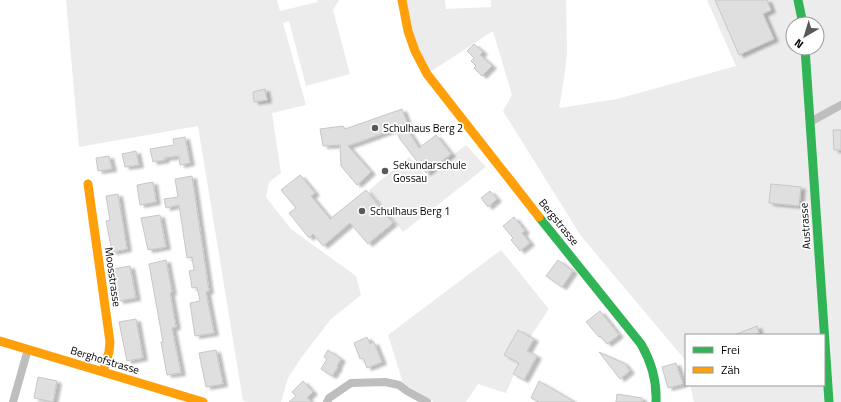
<svg xmlns="http://www.w3.org/2000/svg" width="841" height="402" viewBox="0 0 841 402" font-family="'Titillium Web',sans-serif">
<style>
.green{fill:#ececec;fill-rule:evenodd}
.building{fill:#dfdfdf;stroke:#c7c7c7;filter:url(#shadow)}
.lines{fill:none;stroke-linecap:round;stroke-linejoin:round}
.street{stroke:#bebebe;stroke-width:8}
.fast{stroke:#30b455;stroke-width:9}
.slow{stroke:#ff9f0a;stroke-width:9}
.poi-dot{fill:#595959;stroke:#fff;stroke-width:1.5}
.labels{text-anchor:middle;stroke-width:3.5;stroke-linejoin:round;paint-order:stroke}
.poi-label{font-size:11px;fill:#000;stroke:#fff;text-anchor:start}
.street-label{font-size:11px;fill:#000;stroke:#fff}
</style>
<defs>
<filter id="shadow"><feDropShadow dx="4.5" dy="2.5" stdDeviation="1" flood-color="#0004"/></filter>
</defs>
<rect width="100%" height="100%" fill="#fff"/>
<path class="green" d="M66,0H277L280,11L318,2L317,0H339L333,10L350,74L306,86L289,21L283,23L306,105L272,113L281,173L269,182L266,197L291,229L356,276L361,295L331,319L301,358L288,378L281,402H249L243,401L198,126L79,147Z
M402,0H445L446,9L491,7V0H566L567,51L565,72L559,108L617,99L736,66L707,0H841V402H694L690,385H824V335H686V361L581,236L503,111L512,95L493,31L427,74ZM793,24H817V48H793Z
M466,145L486,167L403,232L369,190L409,157L426,176Z
M501,250L549,309L530,337L506,393L478,384L466,402H434L403,383L388,335Z"/>
<path class="building" d="M715,0H767L771,10L763,14L774,39L739,55Z
M474,44L483,52L480,55L492,66L482,76L474,68L476,66L471,61L474,58L467,51Z
M265,89L267,100L254,102L253,92Z
M402,109L408,125L405,126L419,148L436,135L451,154L426,173L400,139L395,129L348,146L371,172L357,185L341,166L340,145L323,146L320,129L343,126L345,129Z
M833,130H841V150H834Z
M185,137L190,163L180,165L179,156L164,158L165,160L153,162L150,149L174,145L173,139Z
M136,151L139,165L125,167L122,154Z
M109,156L112,169L98,171L96,158Z
M300,175L315,193L311,196L330,219L366,190L393,223L368,244L350,223L323,246L313,234L309,238L289,213L296,208L281,190Z
M192,176L209,291L206,292L214,333L195,336L190,303L200,301L197,287L192,288L191,281L189,271L194,270L192,257L187,258L179,205L166,208L164,199L178,197L175,179Z
M153,182L156,202L140,205L137,185Z
M771,184L801,187L799,206L769,203Z
M490,191L497,199L488,207L481,198Z
M118,194L127,249L112,252L106,221L110,220L106,196Z
M160,215L166,247L148,250L141,218Z
M514,217L525,231L522,233L530,243L520,251L511,240L513,238L503,226Z
M166,260L172,292L170,293L176,327L172,328L181,373L167,375L161,342H163L149,264Z
M558,260L573,271L562,287L546,276Z
M130,266L136,298L119,301L113,269Z
M600,311L619,335L607,344L600,336L599,337L586,322Z
M136,319L143,358L127,361L119,322Z
M757,326L759,333L754,335H734Z
M518,330L534,339L527,351L537,356L524,380L513,374L519,363L504,355Z
M367,337L370,344L374,342L382,362L367,368L363,358L360,359L354,343Z
M216,350L223,384L206,387L199,353Z
M328,350L341,359L337,366L338,367L332,376L321,369L327,359L324,357Z
M599,352L624,363L630,371L620,379Z
M676,363L683,384L668,388L662,367Z
M38,377L57,381L53,402L34,398Z
M303,381L313,392L307,398L312,402H289L296,396L292,392Z
M539,381L575,402H539L531,398Z
M617,394L642,398V402H616Z"/>
<g class="lines">
<path class="street" d="M810,122L841,105
M13,402L28,349
M327,402L329,398L351,383L385,382L399,385L407,391L427,402"/>
<path class="fast" d="M798,0L803,24
M805,48L829,402
M539,217L641,344C652,363 657,381 656,402"/>
<path class="slow" d="M402,0L408,31L415,51L427,74L539,217
M88,184L110,342L109,352L103,372
M0,341L203,402"/>
</g>
<g class="poi-dot">
<circle cx="375" cy="128" r="4"/>
<circle cx="385" cy="171" r="4"/>
<circle cx="362" cy="211" r="4"/>
</g>
<g class="labels">
<g class="poi-label">
<text x="383" y="132">Schulhaus Berg 2</text>
<text x="393" y="169">Sekundarschule<tspan x="393" dy="13">Gossau</tspan></text>
<text x="370" y="215">Schulhaus Berg 1</text>
</g>
<g class="street-label">
<text transform="translate(559 222) rotate(51)" y="4">Bergstrasse</text>
<text transform="translate(805 226) rotate(-94)" y="4">Austrasse</text>
<text transform="translate(113 277) rotate(82)" y="4">Moosstrasse</text>
<text transform="translate(105 360) rotate(17)" y="4">Berghofstrasse</text>
</g>
</g>
<rect x="685" y="334" width="140" height="52" fill="#ffffff" stroke="#999999"/>
<rect x="693" y="347" width="20" height="6" fill="#30b455" stroke="#999999"/>
<text x="721" y="354" font-size="12" fill="#000000">Frei</text>
<rect x="693" y="367" width="20" height="6" fill="#ff9f0a" stroke="#999999"/>
<text x="721" y="374" font-size="12" fill="#000000">Zäh</text>
<g transform="translate(805 36) rotate(218)"><circle r="19" fill="#ffffff" stroke="#999999"/>
<path d="M0-3L7 15L0 10L-7 15Z" fill="#595959"/>
<text y="-6" font-size="11" font-weight="bold" text-anchor="middle" fill="#000000">N</text>
</g>
</svg>
